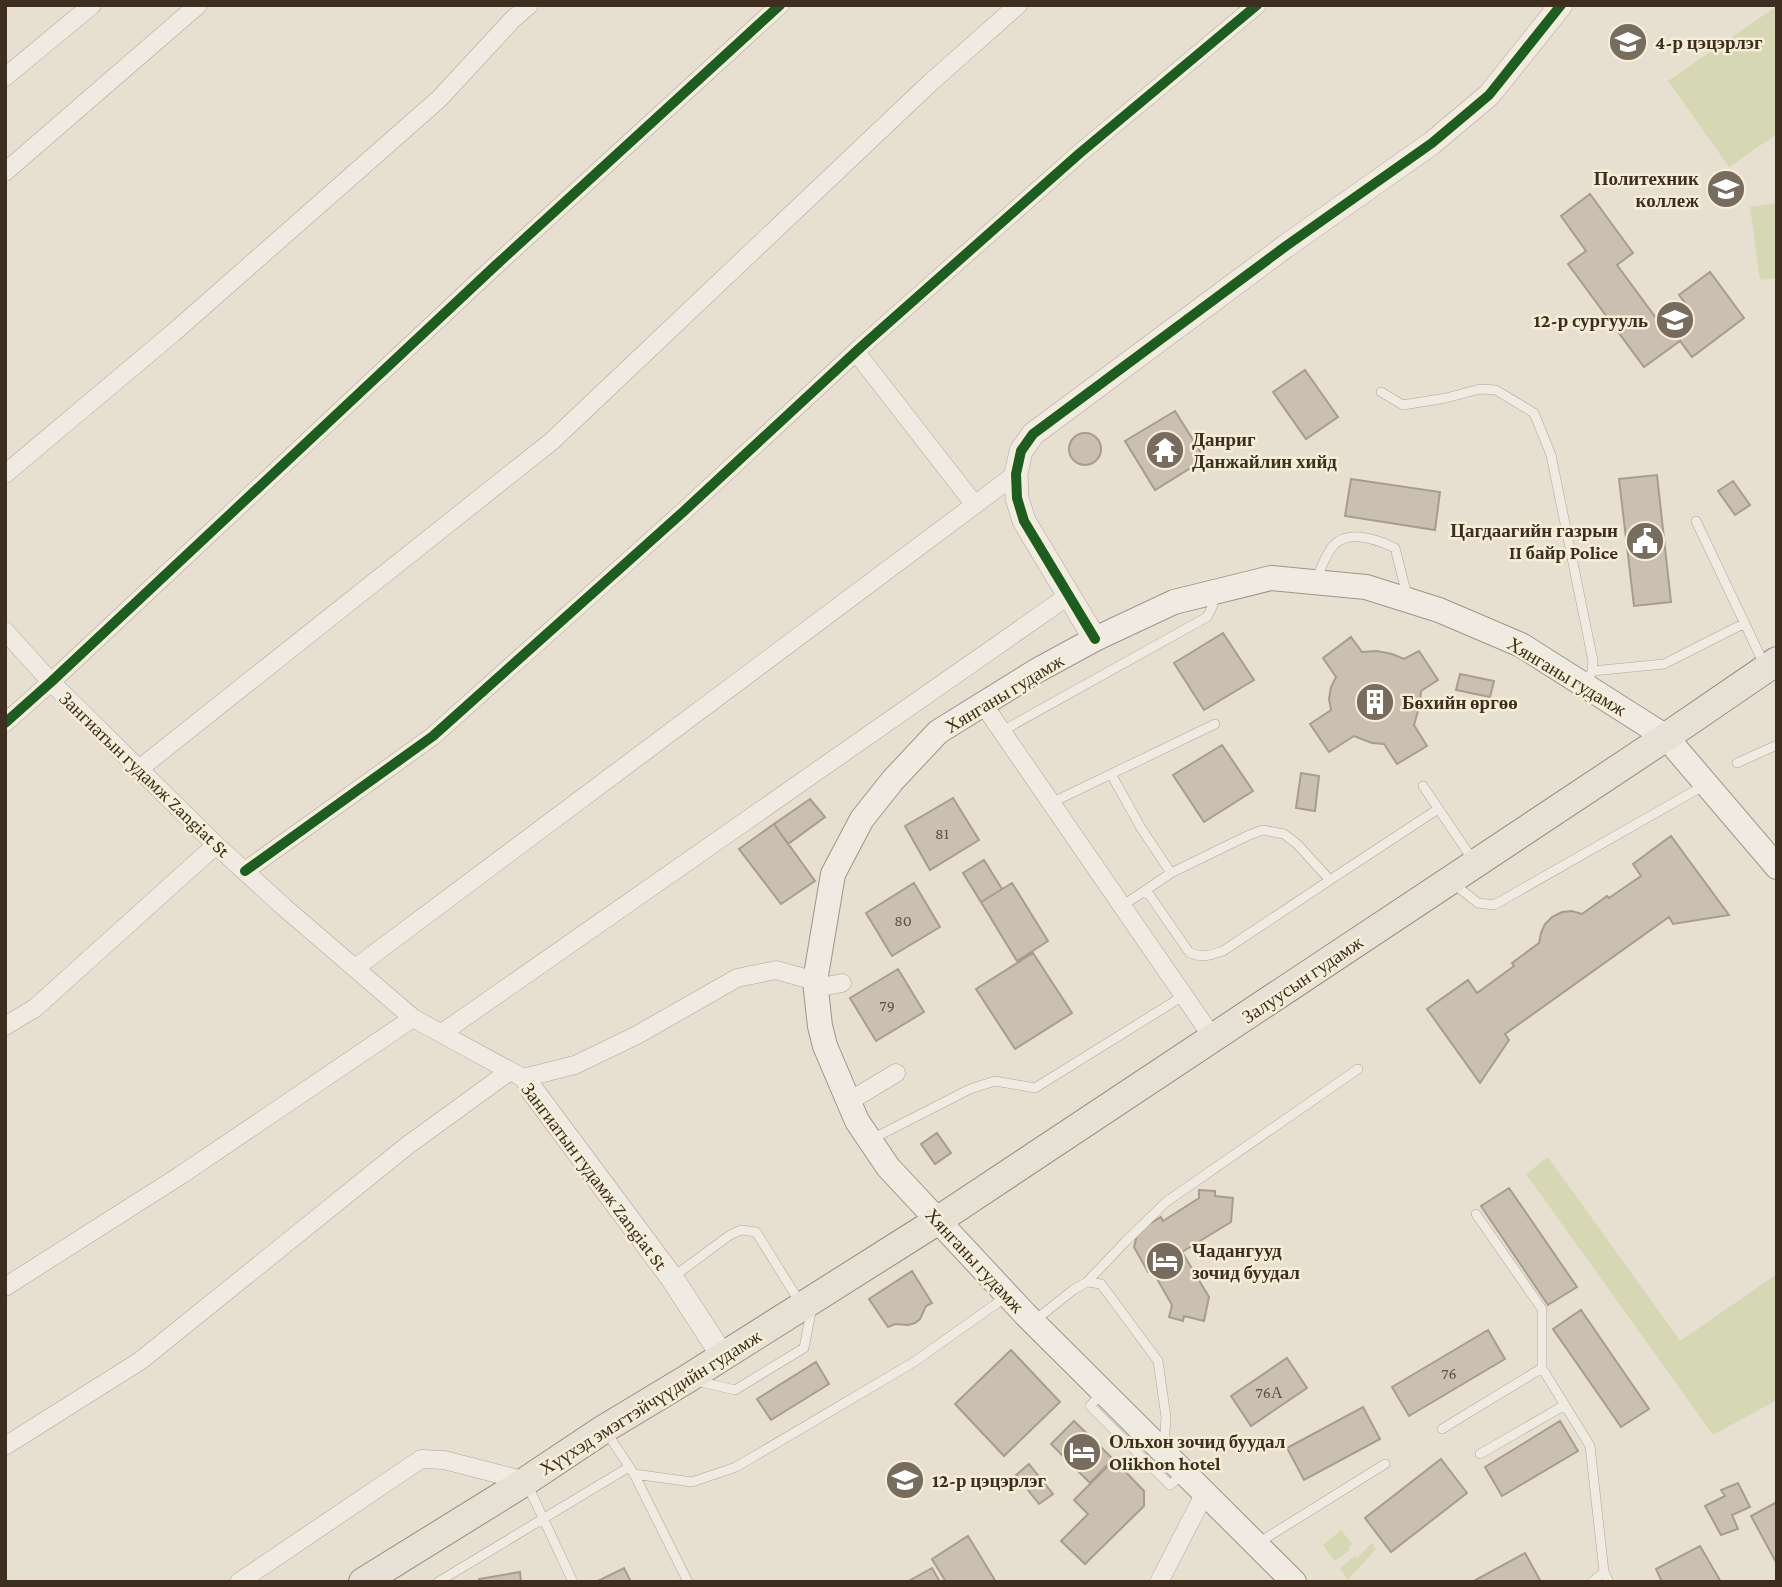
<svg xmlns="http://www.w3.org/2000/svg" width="1782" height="1587" viewBox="0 0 1782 1587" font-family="'Crimson Pro',serif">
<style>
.green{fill:#d6d7b3}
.building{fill:#cbbfb2;stroke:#a89c90;stroke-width:2}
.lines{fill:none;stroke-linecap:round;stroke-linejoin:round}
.service-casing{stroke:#ada599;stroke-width:10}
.minor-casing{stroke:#ada599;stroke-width:19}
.tertiary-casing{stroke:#ada599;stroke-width:24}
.secondary-casing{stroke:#9c958a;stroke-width:26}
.primary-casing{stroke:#928b80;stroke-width:30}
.service{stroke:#efebe3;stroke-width:9}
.minor{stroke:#efebe3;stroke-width:18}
.tertiary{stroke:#efebe3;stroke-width:23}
.secondary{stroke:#efebe3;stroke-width:24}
.primary{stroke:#e6e1d4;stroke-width:28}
.cycleway-casing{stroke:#f7eed8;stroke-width:15}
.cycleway{stroke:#1b5e20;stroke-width:10}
.labels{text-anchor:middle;stroke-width:5;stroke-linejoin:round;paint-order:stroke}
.number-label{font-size:16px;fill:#605244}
.poi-label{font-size:19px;font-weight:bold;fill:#3d2e20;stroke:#f7eed8;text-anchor:start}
.street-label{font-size:19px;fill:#3d2e20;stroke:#f7eed8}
</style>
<rect width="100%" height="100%" fill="#e7e0d1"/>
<path class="green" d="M1777,6V134L1729,167L1668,81Z
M1777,203V278L1760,280L1750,207Z
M1548,1157L1680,1341L1777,1274V1400L1713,1435L1526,1174Z
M1341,1530L1352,1544L1348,1547L1350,1550L1335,1561L1323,1545Z
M1372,1543L1376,1549L1348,1580L1340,1568L1355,1556L1357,1558Z"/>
<path class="building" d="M1590,194L1633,253L1617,265L1662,326L1688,307L1679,295L1710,272L1744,318L1692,357L1680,341L1644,367L1568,264L1586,251L1561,216Z
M1305,370L1338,417L1306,439L1273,392Z
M1175,411L1205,459L1155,490L1125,441Z
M1069 449a16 16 0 1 1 32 0a16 16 0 1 1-32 0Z
M1657,475L1671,602L1634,606L1619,479Z
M1351,479L1440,492L1435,530L1345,516Z
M1733,481L1750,505L1735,515L1718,491Z
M1223,633L1254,680L1204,710L1174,663Z
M1351,637L1362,652L1377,651L1392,654L1404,659L1419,651L1438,680L1421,691L1420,704L1414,725L1427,746L1397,764L1384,744L1372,743L1354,736L1329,752L1310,724L1331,710L1329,699L1331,687L1336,677L1323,658Z
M1460,674L1494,681L1490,697L1456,690Z
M1222,745L1253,791L1204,822L1173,775Z
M1301,773L1319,776L1315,811L1296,808Z
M953,798L979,840L930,870L905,826Z
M810,799L825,817L788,844L774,824Z
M774,824L815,881L781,904L739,849Z
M1671,836L1729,915L1673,924L1669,917L1505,1034L1509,1040L1480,1083L1427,1009L1468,980L1477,993L1514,966L1512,963L1539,943L1541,933L1545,924L1552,917L1562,912L1572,911L1582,914L1607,896L1609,898L1641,876L1633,864Z
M984,860L1002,889L981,902L963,873Z
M914,883L940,927L892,956L866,913Z
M1012,883L1048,941L1017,961L981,902Z
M1033,953L1072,1013L1015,1049L976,989Z
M898,969L924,1012L876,1041L850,998Z
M937,1133L951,1153L935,1164L921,1144Z
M1509,1188L1577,1287L1548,1305L1481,1206Z
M1199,1190L1215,1191V1196L1233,1198L1231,1222L1182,1252L1209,1297L1204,1321L1184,1316L1183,1321L1169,1317L1172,1305L1152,1270L1148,1272L1134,1247L1138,1231L1161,1217L1163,1221L1199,1198Z
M912,1271L932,1303L926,1306L920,1319L915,1323L908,1325L895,1324L888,1327L869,1299Z
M1581,1310L1649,1409L1621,1427L1553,1329Z
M1488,1330L1505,1359L1409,1416L1392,1387Z
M1011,1350L1060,1402L1004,1456L955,1404Z
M1287,1358L1307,1388L1251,1426L1231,1396Z
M816,1362L829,1384L771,1420L757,1399Z
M1363,1407L1380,1439L1304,1480L1287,1448Z
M1074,1421L1113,1459L1090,1483L1051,1444Z
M1560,1421L1578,1451L1502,1496L1485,1467Z
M1441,1459L1467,1493L1391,1552L1365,1518Z
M1114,1460L1144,1491V1506L1085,1564L1061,1541L1088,1514L1074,1500Z
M1029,1464L1053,1494L1039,1504L1016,1475Z
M1738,1483L1750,1507L1732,1515L1738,1529L1721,1535L1705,1506L1725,1496L1721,1490Z
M1777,1502V1564L1751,1516Z
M968,1536L996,1582H946L932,1559Z
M968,1536L996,1582H946L932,1559Z
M1700,1546L1721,1582H1662L1656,1569Z
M1525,1553L1541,1582H1472Z
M624,1568L631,1582H596Z
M932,1568L940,1582H907Z
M520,1572L521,1582H480L479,1579Z"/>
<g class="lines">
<g class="service-casing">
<path id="service" d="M1381,392L1403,405L1446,398L1480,389L1496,390L1534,413L1551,455L1593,661L1592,671L1586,685
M1696,521L1765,666
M1315,581C1321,570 1325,555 1333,546C1348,529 1378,540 1395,548L1407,595
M1592,671L1664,664L1745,623
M1002,731L1207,617L1213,605V596
M1737,763L1777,745
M1111,774L1141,828L1171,873L1122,906
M1423,786L1473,860
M1051,803L1215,724
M1171,873L1249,835L1263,830L1284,834L1297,844L1330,880L1438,809
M1454,884L1478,903L1494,905L1703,786
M1146,890L1189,952C1201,959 1210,955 1223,951L1330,880
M872,1139L970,1089L995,1081L1035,1088L1183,996
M1476,1214L1542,1309V1368L1590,1446L1604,1572L1609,1582
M673,1277L730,1235L741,1230L756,1232L801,1304
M1087,1282L1125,1242L1166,1202L1358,1069
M1034,1321L1073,1290L1087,1282L1101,1284L1158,1361L1166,1417L1164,1447
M697,1381L735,1390L804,1348L812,1307
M1102,1393L1090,1406L1170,1485L1183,1474
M1442,1429L1542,1368
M607,1433L634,1474L688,1582
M1480,1454L1565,1405
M634,1474L692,1482L736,1467L914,1362L1007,1296
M528,1486L573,1582
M1258,1543L1385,1464
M438,1582L629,1467
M1592,1582L1604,1572"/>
</g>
<g class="minor-casing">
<path id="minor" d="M5,77L92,5
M5,172L198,5
M856,352L975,505
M5,474L173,333L439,99L513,19L529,5
M5,631L51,682L216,845L285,908L413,1018L523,1078L532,1090
M983,704L1213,1038
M5,723L51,682L495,266L780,5
M139,769L552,441L930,83L1018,5
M245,871L433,736L683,512L861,347L1080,153L1257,5
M355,968L1016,474
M816,988L842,983
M5,1026L35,1008L216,845
M442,1033L1068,596
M523,1078L575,1065L637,1035L737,978L776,970L815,981
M848,1102L896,1073
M5,1287L181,1175L413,1018
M5,1446L140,1361L408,1145L510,1071
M239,1582L421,1459L444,1460L526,1481
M1159,1582L1205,1493"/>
</g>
<g class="tertiary-casing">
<path id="tertiary" d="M1095,639L1024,521L1017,498L1016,474L1021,451L1033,434L1286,246L1432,143L1489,95L1561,5
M532,1090L672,1278L722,1355"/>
</g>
<g class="secondary-casing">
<path id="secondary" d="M1294,1582L1025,1314L888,1167L857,1121L825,1046L820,1026L815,981L833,874L862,819L893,780L938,732L1038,670L1095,639L1174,602L1271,578L1366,587L1439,610L1521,645L1666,737L1777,867"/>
</g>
<g class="primary-casing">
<path id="primary" d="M363,1582L526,1481L604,1429L687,1379L937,1221L1666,737L1777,661"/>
</g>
<use href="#service" class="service"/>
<use href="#minor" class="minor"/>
<use href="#tertiary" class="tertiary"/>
<use href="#secondary" class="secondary"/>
<use href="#primary" class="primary"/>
<g class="cycleway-casing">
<path id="cycleway" d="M1095,639L1024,521L1017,498L1016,474L1021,451L1033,434L1286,246L1432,143L1489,95L1561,5
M5,723L51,682L495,266L780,5
M245,871L433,736L683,512L861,347L1080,153L1257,5"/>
</g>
<use href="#cycleway" class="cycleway"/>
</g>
<defs>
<g id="school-disc" transform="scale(2.0125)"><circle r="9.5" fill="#786c5e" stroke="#f7eed8"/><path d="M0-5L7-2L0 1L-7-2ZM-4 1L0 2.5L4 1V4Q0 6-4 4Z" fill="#fff"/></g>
<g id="university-disc" transform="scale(2.0125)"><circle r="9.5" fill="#786c5e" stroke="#f7eed8"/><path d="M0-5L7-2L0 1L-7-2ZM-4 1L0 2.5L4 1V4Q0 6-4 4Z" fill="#fff"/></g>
<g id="temple-disc" transform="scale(2.0125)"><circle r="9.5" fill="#786c5e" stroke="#f7eed8"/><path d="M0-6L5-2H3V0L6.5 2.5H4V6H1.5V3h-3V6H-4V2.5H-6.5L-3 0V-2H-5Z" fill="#fff"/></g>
<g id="civic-disc" transform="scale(2.0125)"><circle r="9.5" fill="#786c5e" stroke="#f7eed8"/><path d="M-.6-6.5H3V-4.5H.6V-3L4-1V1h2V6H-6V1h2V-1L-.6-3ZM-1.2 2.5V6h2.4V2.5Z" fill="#fff"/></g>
<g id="building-disc" transform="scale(2.0125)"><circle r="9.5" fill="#786c5e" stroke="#f7eed8"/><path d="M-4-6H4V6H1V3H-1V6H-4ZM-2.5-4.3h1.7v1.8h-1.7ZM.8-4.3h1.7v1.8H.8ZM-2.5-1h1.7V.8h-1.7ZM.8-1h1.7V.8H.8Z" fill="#fff"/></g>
<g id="hotel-disc" transform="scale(2.0125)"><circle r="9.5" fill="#786c5e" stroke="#f7eed8"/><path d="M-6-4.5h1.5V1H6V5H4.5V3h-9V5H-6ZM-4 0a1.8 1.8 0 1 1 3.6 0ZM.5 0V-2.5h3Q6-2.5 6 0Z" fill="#fff"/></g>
</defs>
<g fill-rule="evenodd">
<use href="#school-disc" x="1628" y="42"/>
<use href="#university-disc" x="1726" y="189"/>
<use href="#school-disc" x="1675" y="320"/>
<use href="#temple-disc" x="1165" y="450"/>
<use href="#civic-disc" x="1645" y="541"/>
<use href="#building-disc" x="1375" y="702"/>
<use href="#hotel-disc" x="1165" y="1261"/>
<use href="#hotel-disc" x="1082" y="1452"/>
<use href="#school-disc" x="905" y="1480"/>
</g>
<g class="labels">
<g class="number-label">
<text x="942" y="839">81</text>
<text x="903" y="926">80</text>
<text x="887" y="1011">79</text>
<text x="1449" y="1379">76</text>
<text x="1269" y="1398">76А</text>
</g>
<g class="poi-label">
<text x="1655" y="49">4-р цэцэрлэг</text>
<text x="1699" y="185" text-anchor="end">Политехник<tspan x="1699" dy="22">коллеж</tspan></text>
<text x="1648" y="327" text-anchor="end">12-р сургууль</text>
<text x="1192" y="446">Данриг<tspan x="1192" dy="22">Данжайлин хийд</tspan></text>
<text x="1618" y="537" text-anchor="end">Цагдаагийн газрын<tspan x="1618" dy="22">II байр Police</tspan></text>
<text x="1402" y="709">Бөхийн өргөө</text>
<text x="1192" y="1257">Чадангууд<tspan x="1192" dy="22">зочид буудал</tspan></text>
<text x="1109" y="1448">Ольхон зочид буудал<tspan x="1109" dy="22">Olikhon hotel</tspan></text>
<text x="932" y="1487">12-р цэцэрлэг</text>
</g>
<g class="street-label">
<text transform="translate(1567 676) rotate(31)" y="7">Хянганы гудамж</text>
<text transform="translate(1004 693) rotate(-31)" y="7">Хянганы гудамж</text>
<text transform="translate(145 774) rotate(44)" y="7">Зангиатын гудамж Zangiat St</text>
<text transform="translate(1302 979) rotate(-34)" y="7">Залуусын гудамж</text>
<text transform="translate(595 1176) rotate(53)" y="7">Зангиатын гудамж Zangiat St</text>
<text transform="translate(975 1260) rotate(47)" y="7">Хянганы гудамж</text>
<text transform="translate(650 1402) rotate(-32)" y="7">Хүүхэд эмэгтэйчүүдийн гудамж</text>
</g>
</g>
<rect width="1782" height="1587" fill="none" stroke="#3d2e20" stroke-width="14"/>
</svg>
